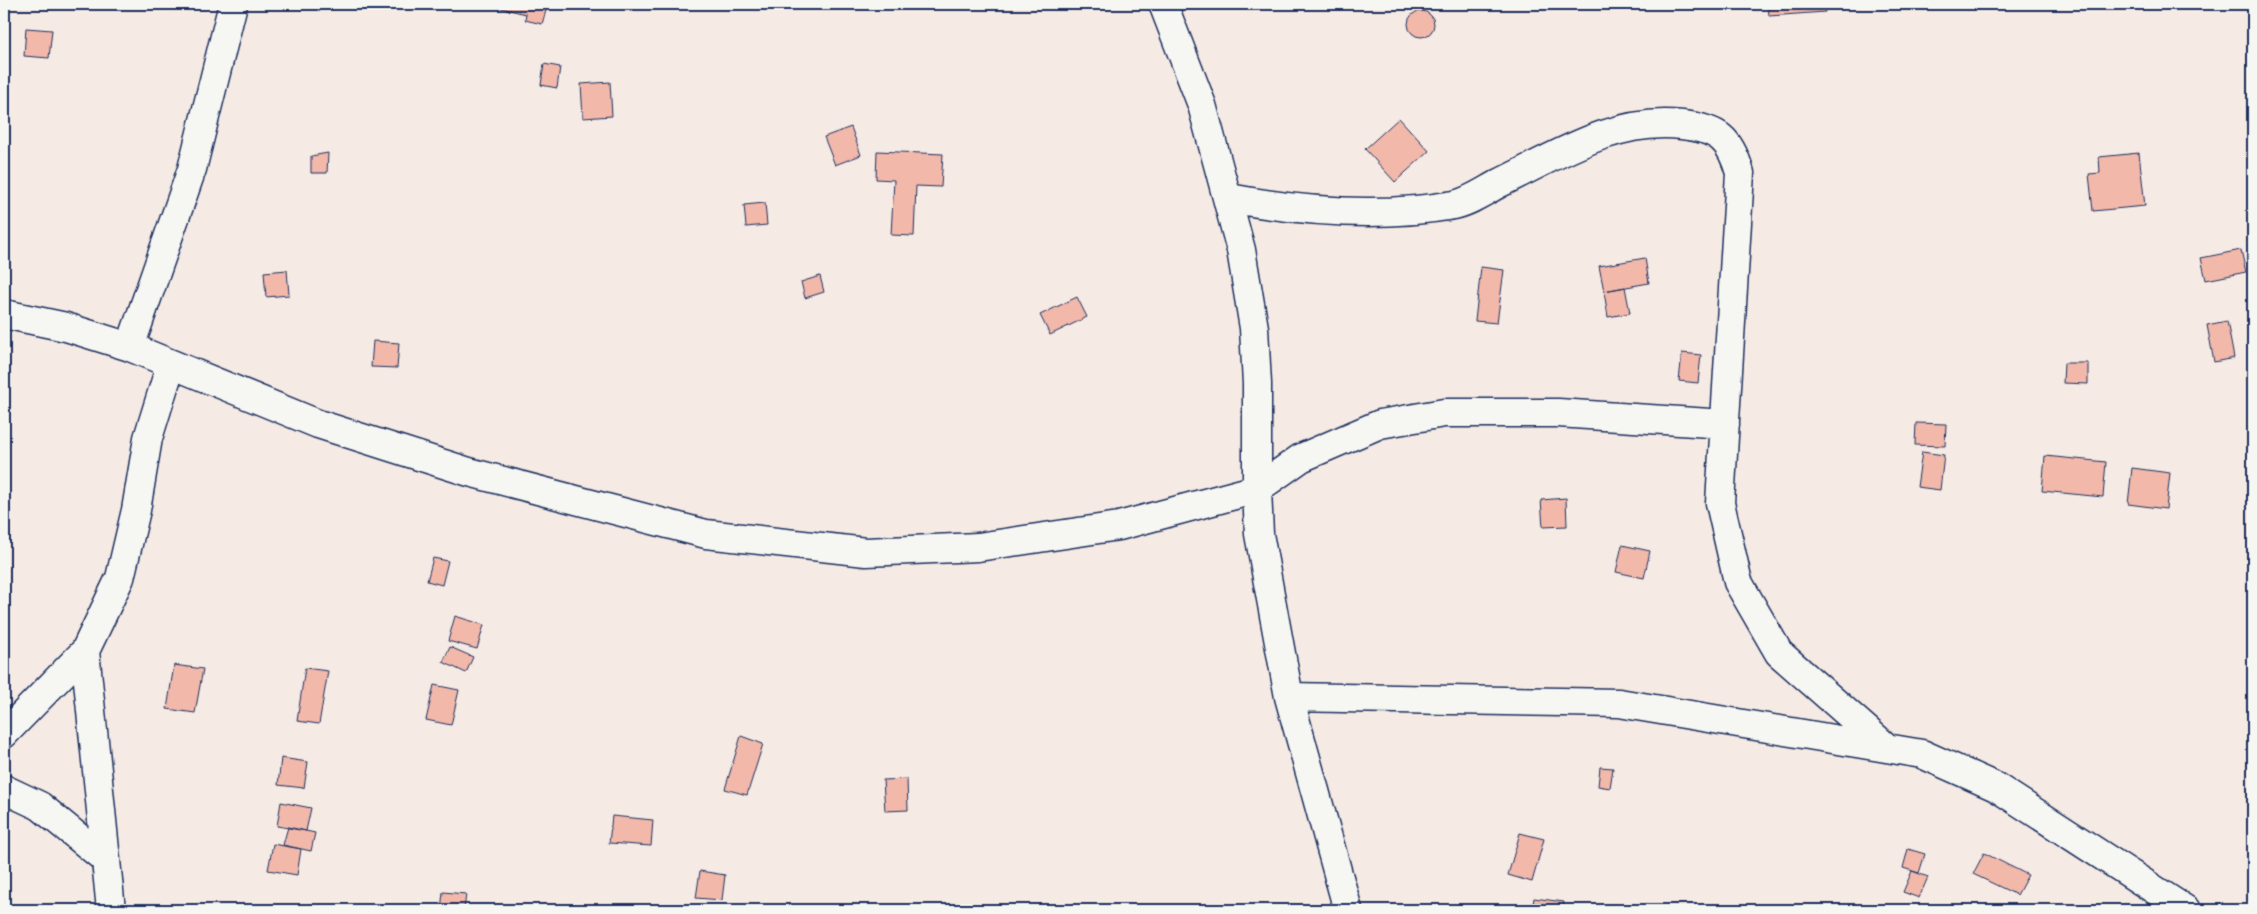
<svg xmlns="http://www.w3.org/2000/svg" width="2257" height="914" viewBox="0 0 2257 914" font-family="Sriracha,sans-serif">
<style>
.building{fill:#f2b8aa;stroke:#1b2f5e}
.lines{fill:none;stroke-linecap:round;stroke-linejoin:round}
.minor-casing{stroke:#1b2f5e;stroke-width:31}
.minor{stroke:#f6f6f2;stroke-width:28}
</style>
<rect width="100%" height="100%" fill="#f5eae4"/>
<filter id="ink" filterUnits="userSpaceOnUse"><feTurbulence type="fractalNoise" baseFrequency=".02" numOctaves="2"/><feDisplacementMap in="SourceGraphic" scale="10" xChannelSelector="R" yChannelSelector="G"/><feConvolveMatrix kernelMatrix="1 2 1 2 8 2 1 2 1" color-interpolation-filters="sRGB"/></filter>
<g filter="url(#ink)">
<path class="building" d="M502,4H548L542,24L525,20L526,14L501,8Z
M1768,4H1824L1825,12L1769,16Z
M1408 24a13 13 0 1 1 26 0a13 13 0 1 1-26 0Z
M26,28L52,30L49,58L24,56Z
M544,64L560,67L557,88L541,85Z
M610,82L612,116L583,118L581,84Z
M1399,118L1429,151L1395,182L1365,149Z
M851,127L861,155L835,165L824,137Z
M877,151L943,154L941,187L916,186L914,236L891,235L894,180L876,179Z
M328,153L327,173H311V156Z
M2139,153L2145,206L2093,211L2089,174L2100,173L2099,157Z
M765,203L767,225L746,227L744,205Z
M2241,250L2246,272L2206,280L2201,258Z
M1645,258L1649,283L1604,291L1599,266Z
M1481,267L1504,270L1497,323L1475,321Z
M287,270L289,295L266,297L264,272Z
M820,276L824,292L805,298L801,282Z
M1625,287L1630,313L1608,317L1604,291Z
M1077,297L1087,317L1050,335L1040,315Z
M2227,321L2234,358L2214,362L2207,325Z
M373,341L399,343L397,368L371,367Z
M1682,353L1701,355L1698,383L1679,381Z
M2064,363H2088V384L2063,383Z
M1916,423L1946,424L1945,446L1915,445Z
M1922,452L1944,455L1940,490L1917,487Z
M2045,456L2106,462L2103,497L2042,491Z
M2132,468L2170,473L2166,509L2128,504Z
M1566,498L1567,526L1543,527L1541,500Z
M1622,545L1650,551L1644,578L1616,572Z
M433,558L448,561L442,585L427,581Z
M455,616L484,625L477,649L448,641Z
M450,647L473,657L466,673L443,662Z
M174,665L203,669L195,713L167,709Z
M305,668L328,671L319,724L297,721Z
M434,685L459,690L451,725L426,720Z
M741,736L763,744L747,795L725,789Z
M281,758L308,762L304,788L278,785Z
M1600,767L1613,768L1610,788L1598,786Z
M907,779L908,810L885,811L883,780Z
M281,802L311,808L306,831L277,826Z
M612,816L653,820L651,846L609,843Z
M288,827L315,833L311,851L283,845Z
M1520,833L1544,839L1532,882L1508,875Z
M273,844L301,849L297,875L268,870Z
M1908,849L1925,854L1919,873L1903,868Z
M1984,853L2028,875L2017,895L1973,874Z
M700,871L725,875L722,900L696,898Z
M1912,871L1928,877L1919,898L1903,892Z
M443,892L466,894L464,910H441Z
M1534,898L1564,902L1563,910H1532Z"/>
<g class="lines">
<g class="minor-casing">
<path id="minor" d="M1163,4L1202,105L1241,250L1254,328L1257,384V489L1259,534L1289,697L1348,910
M1229,198C1303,212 1379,218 1454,205C1469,202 1485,191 1498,184C1556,156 1615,117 1682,125C1718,129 1730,138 1740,173L1720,503L1738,582L1779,653L1887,748
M4,314L66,327L130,347L318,424L469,472L706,534L866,552L978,547L1119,526L1257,489L1301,458L1380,424L1444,413H1558L1725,424
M130,347L192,169L233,4
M85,651L111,910
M1289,697L1619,703L1922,754L1996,787L2186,910
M4,734L85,651L120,578L136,510L148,438L171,364
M4,789L40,806L106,860"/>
</g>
<use href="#minor" class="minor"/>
</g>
</g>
<rect width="2257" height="914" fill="none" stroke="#f6f6f2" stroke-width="20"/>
<rect x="10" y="10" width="2237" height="894" fill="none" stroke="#1b2f5e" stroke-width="2" filter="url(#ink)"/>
</svg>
